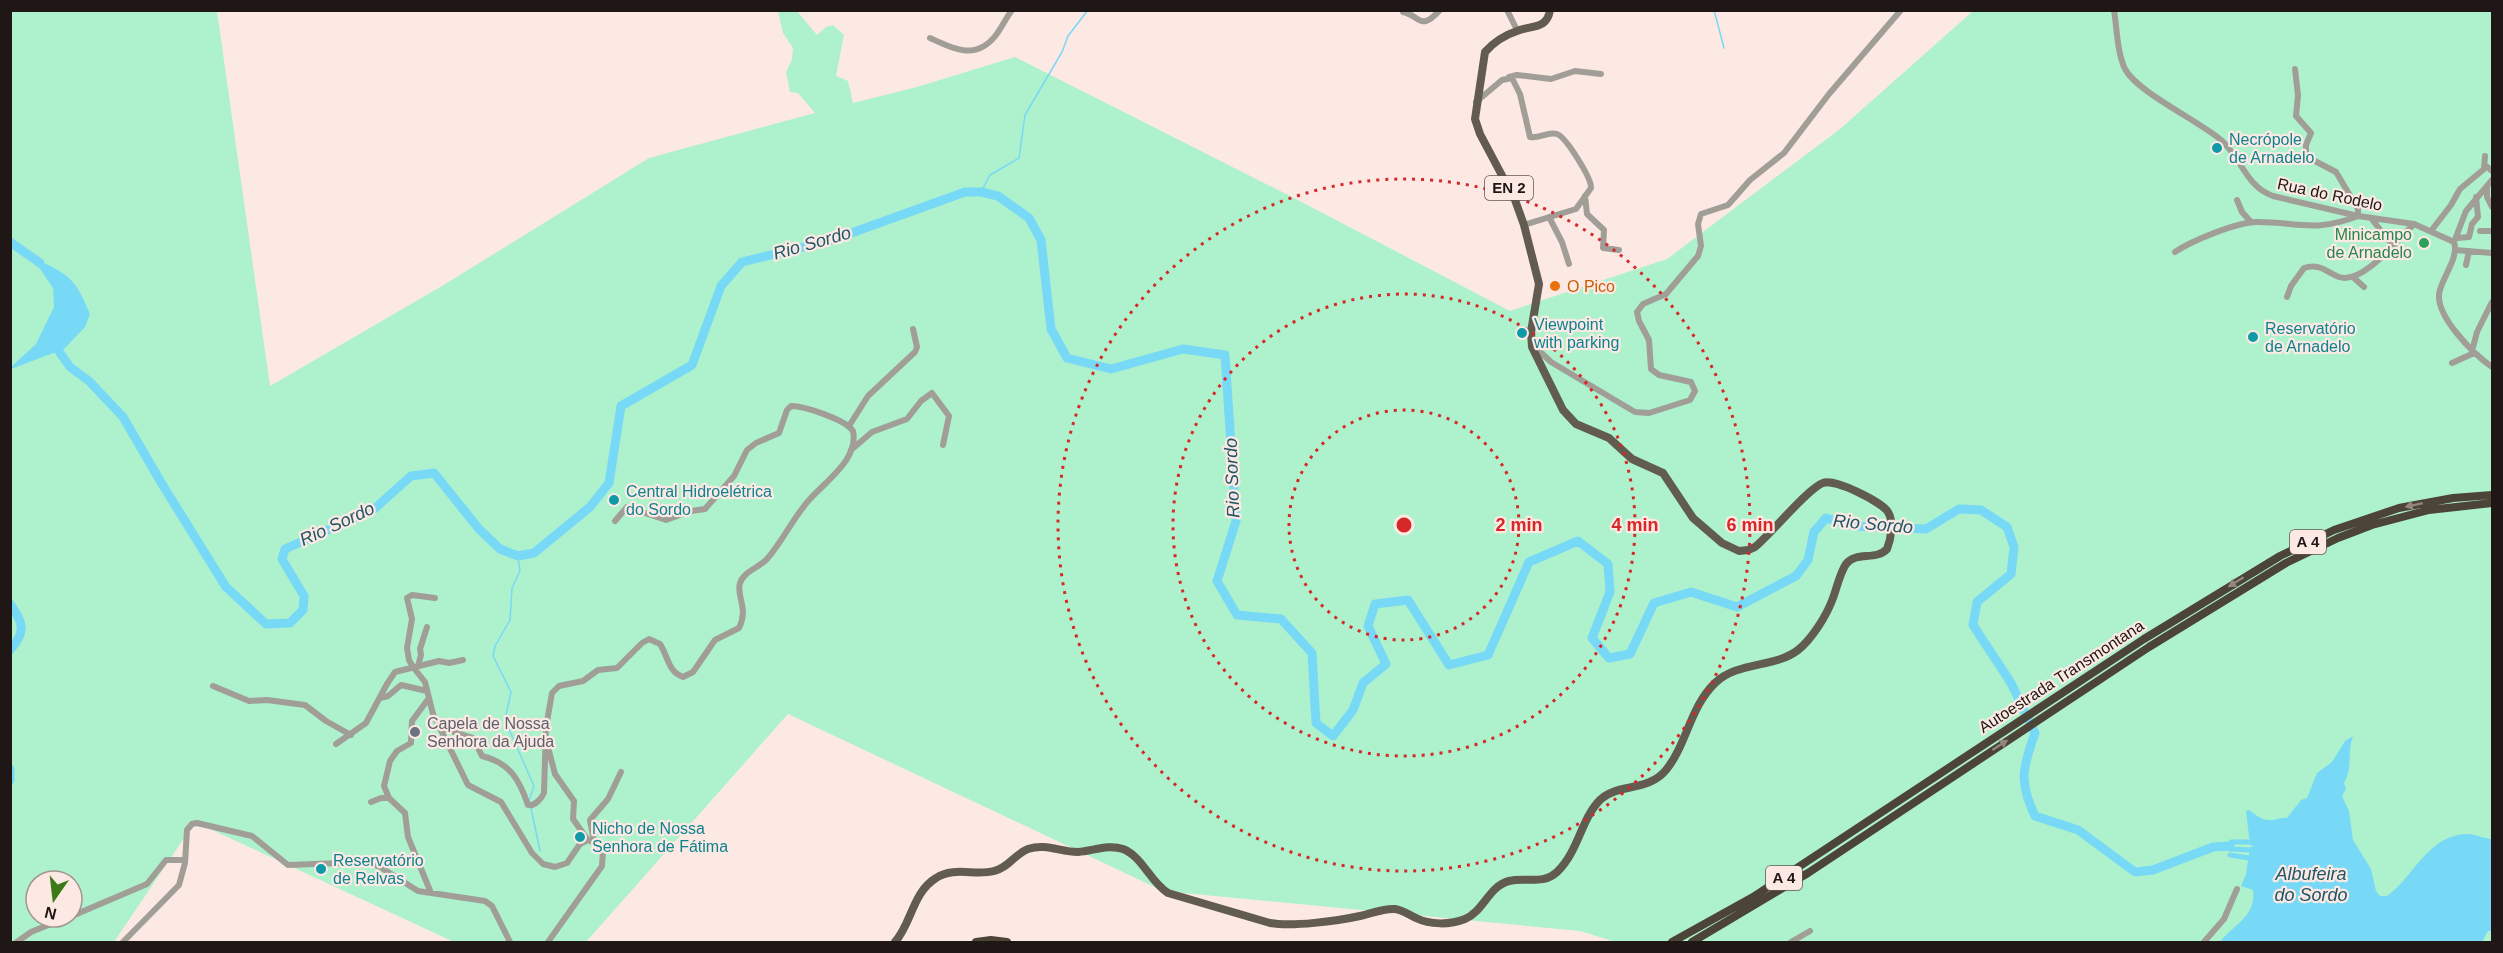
<svg xmlns="http://www.w3.org/2000/svg" width="2503" height="953" viewBox="0 0 2503 953" font-family="Arial,sans-serif">
<style>
.green{fill:#adf2cc;fill-rule:evenodd}
.water{fill:#78d9f7}
.lines{fill:none;stroke-linecap:round;stroke-linejoin:round}
.stream{stroke:#78d9f7;stroke-width:1.5}
.canal{stroke:#78d9f7;stroke-width:5}
.river{stroke:#78d9f7;stroke-width:9}
.minor{stroke:#a19d97;stroke-width:6}
.major{stroke:#625b50;stroke-width:8}
.highway{stroke:#4c4437;stroke-width:8}
.oneway{fill:#93867c}
.ring{fill:none;stroke:#d62828;stroke-width:3;stroke-dasharray:3 6}
.culture-dot{fill:#0f9aa8;stroke:#fde9e3;stroke-width:2}
.leisure-dot{fill:#2e9e5b;stroke:#fde9e3;stroke-width:2}
.food-dot{fill:#e8710a;stroke:#fde9e3;stroke-width:2}
.worship-dot{fill:#6b7280;stroke:#fde9e3;stroke-width:2}
.labels{text-anchor:middle;stroke-width:4.5;stroke-linejoin:round;paint-order:stroke}
.shield{fill:#fde9e3;stroke:#615653;stroke-width:1.5}
.shield-label{font-size:15px;font-weight:bold;fill:#1e1715}
.culture-label{font-size:16px;fill:#0d838f;stroke:#fde9e3;text-anchor:start}
.street-label{font-size:16px;fill:#1e1715;stroke:#fde9e3}
.leisure-label{font-size:16px;fill:#27864d;stroke:#fde9e3;text-anchor:end}
.food-label{font-size:16px;fill:#c56008;stroke:#fde9e3;text-anchor:start}
.worship-label{font-size:16px;fill:#5b616d;stroke:#fde9e3;text-anchor:start}
.water-label{font-size:18px;font-style:italic;fill:#205767;stroke:#fde9e3}
.centre{fill:#d62828;stroke:#fde9e3;stroke-width:3}
.ring-label{font-size:18px;text-anchor:middle;font-weight:bold;fill:#d62828;stroke:#fde9e3;stroke-width:4.5;stroke-linejoin:round;paint-order:stroke}
</style>
<rect width="100%" height="100%" fill="#fde9e3"/>
<path class="green" d="M10,11H217L270,386L442,286L649,158L815,113L798,93L790,92L786,72L792,59L793,48L783,33L778,11H797L817,35L826,27L833,25L844,35L836,76L848,81L853,103L917,87L1015,57L1294,198L1510,311L1667,259L1840,129L1973,11H2492V942H1616L1580,931L1163,891L788,714L586,942H454L195,822L114,942H11ZM36,881H72V917H36Z"/>
<path class="water" d="M32,257C68,275 74,275 90,314L85,327L64,349L11,369V367L36,344L54,307L53,288Z
M2353,736C2347,752 2353,768 2344,783L2346,789L2342,796L2349,811L2353,840L2371,869L2376,891L2380,896H2387C2414,877 2429,832 2470,834C2478,835 2485,839 2492,839V931H2488L2482,942H2220C2234,924 2256,917 2253,890L2241,886L2246,874L2250,847H2254L2250,845L2246,811L2249,810C2256,815 2262,821 2272,820C2278,820 2281,817 2287,818L2301,800L2307,798L2317,773L2332,762L2345,741Z"/>
<g class="lines">
<path class="stream" d="M1714,10L1724,48
M981,192L990,175L1019,158L1025,115L1062,52L1068,36L1088,10
M518,556L520,571L512,588L510,620L495,646L493,656L511,692L506,715L508,727L534,786L529,801
M531,808L540,851"/>
<path class="canal" d="M2231,842H2250
M2230,849L2250,850
M2230,855L2249,858"/>
<path class="river" d="M10,242L40,263
M53,343L70,367L89,381L123,417L162,484L226,587L266,624L290,623L303,610L304,596L282,559L285,549L373,510L411,476L434,473L479,529L500,549L518,556L534,553L590,507L609,483L621,406L692,365L721,286L742,262L832,240L965,192H981L998,196L1029,218L1041,240L1051,329L1067,358L1111,369L1183,349L1225,355L1236,521L1217,581L1237,615L1281,619L1312,653L1316,723L1333,736L1353,710L1363,683L1386,664L1368,626L1375,604L1408,600L1449,665L1488,655L1529,562L1578,541L1608,564L1610,592L1592,638L1609,658L1630,654L1654,603L1691,592L1737,607L1796,576L1808,560L1814,532L1826,518L1853,526L1926,529L1959,509L1981,510L2007,527L2014,547L2011,574L1977,602L1973,625L2011,683L2035,733C2022,769 2019,782 2035,816L2078,830L2135,872L2153,870L2213,847L2230,846
M10,604C24,623 26,633 10,650
M10,769V780"/>
<path class="minor" d="M1507,10L1517,30
M2114,10C2117,29 2117,52 2125,69C2137,92 2199,121 2221,140C2241,157 2246,187 2273,196L2358,216L2414,224L2454,242
M1403,12C1421,16 1420,32 1440,10
M930,38C954,49 976,61 996,35C1002,27 1006,18 1012,10
M1509,77L1517,75L1551,79L1575,71L1601,74
M1476,102L1502,80L1512,78L1520,94L1530,137C1539,139 1548,131 1557,134C1566,137 1592,179 1591,188L1576,209L1524,225
M2485,165L2492,171
M2487,188V197L2492,207
M1585,196L1587,214L1604,230L1603,248L1619,250
M2237,200L2242,212L2251,222
M1549,217L1562,242L1569,264
M2371,218L2393,246
M2431,231L2451,205L2460,189L2484,169L2485,156
M2480,231H2492
M2457,238L2469,237L2472,224L2478,217L2476,197
M2454,242C2459,257 2444,275 2440,290C2432,314 2475,355 2492,367
M2454,242L2466,211L2492,180
M2455,250L2492,253
M2175,252C2191,241 2237,222 2257,222C2299,222 2314,233 2358,216V209L2336,172L2311,159L2306,153V145L2311,133L2296,116L2298,95L2295,69
M2466,265L2469,251
M2353,277L2364,287
M2287,297L2291,286L2304,268C2320,263 2326,272 2339,277C2363,285 2398,239 2414,224
M1532,344L1551,362L1635,412L1649,413L1690,400L1695,391L1691,382L1659,375L1651,369L1649,340L1639,321L1637,312L1643,304L1666,294L1698,256L1701,246L1698,224L1701,214L1728,205L1750,180L1784,153L1829,94L1901,10
M2472,351L2477,332L2492,302
M2452,363L2474,353
M849,426L868,396L915,352L917,347L913,329
M851,450L872,432L907,419L921,401L932,393L949,416L943,445
M435,598L412,595L407,598L412,619L407,648L409,660L413,667L425,682L433,714L468,785L501,802L532,853L543,864L555,867L567,863L580,844L588,840L597,844L603,851L602,866L548,942
M418,666L421,655L420,649L427,627
M213,686L249,701L267,700L305,705L326,721L351,735
M380,698L388,696L401,685L427,691
M429,698L412,721L411,743L397,751L390,761L384,786L389,798L405,813L408,837L431,893
M437,722L448,730L473,738L482,756C510,763 519,779 528,805C534,807 542,798 544,793L546,727L552,693L559,686L583,681L598,670L617,668L642,643L649,639L660,644C668,656 668,672 683,677L693,672L715,640L739,628C749,608 736,597 740,583C744,571 759,568 767,559C783,541 794,516 810,499C826,481 859,459 853,431C846,420 805,406 791,406L787,410L779,433L756,443L747,450L734,476L705,509L691,511L666,520L627,507L615,521
M336,744L366,723L387,684L395,672L439,661L449,663L463,660
M549,751L555,774L574,801L573,819L588,840
M371,802L381,798H389
M594,842L590,820L608,799L621,772
M72,916L147,884L166,860H185
M17,942L31,932L68,917
M123,942L179,885L185,863L187,830L192,824L197,823L252,836L288,865L368,862L380,867L418,891L485,901L492,906L510,942
M1791,942L1810,931
M2204,942L2224,919L2237,889"/>
<path class="major" d="M895,942C912,923 912,893 936,878C954,866 975,876 994,871C1008,868 1015,854 1028,849C1046,843 1060,852 1078,852C1093,851 1108,844 1123,849C1143,857 1150,882 1168,893L1270,923C1292,927 1337,921 1360,916C1371,914 1383,908 1395,909C1403,910 1409,915 1416,918C1430,925 1450,925 1465,919C1483,912 1489,886 1509,881C1526,877 1543,885 1557,872C1579,851 1581,818 1601,799C1619,783 1648,792 1666,770C1687,744 1690,707 1715,683C1738,661 1775,668 1798,650C1812,639 1827,615 1833,598C1837,587 1840,573 1846,564C1856,551 1876,561 1887,549C1891,539 1894,522 1888,512C1882,502 1834,478 1823,483C1808,488 1771,534 1755,547L1748,550L1739,551L1722,543L1693,518L1663,473L1632,459L1609,438L1576,424L1563,410L1532,347L1531,332L1539,284L1524,225L1515,200L1480,134L1475,119L1485,52C1493,43 1505,35 1517,31C1531,25 1547,30 1550,10"/>
<path class="highway" d="M976,942L991,940L1007,942
M1672,942L1753,897L2144,639L2280,556L2334,530L2399,508L2453,498L2492,495
M1692,942L1808,873L2149,647L2286,563L2338,538L2372,525L2429,510L2492,503"/>
</g>
<defs><path id="oneway-solid" d="M-6-.8H1V-3.2L6.5 0L1 3.2V.8H-6Z" transform="scale(1.5)"/></defs>
<g class="oneway">
<use href="#oneway-solid" transform="translate(2414 505) rotate(168)"/>
<use href="#oneway-solid" transform="translate(2236 582) rotate(148)"/>
<use href="#oneway-solid" transform="translate(2000 745) rotate(-33)"/>
</g>
<g class="ring">
<circle cx="1404" cy="525" r="115"/>
<circle cx="1404" cy="525" r="231"/>
<circle cx="1404" cy="525" r="346"/>
</g>
<g class="culture-dot">
<circle cx="2217" cy="148" r="6"/>
<circle cx="1522" cy="333" r="6"/>
<circle cx="2253" cy="337" r="6"/>
<circle cx="614" cy="500" r="6"/>
<circle cx="580" cy="837" r="6"/>
<circle cx="321" cy="869" r="6"/>
</g>
<circle class="leisure-dot" cx="2424" cy="243" r="6"/>
<circle class="food-dot" cx="1555" cy="286" r="6"/>
<circle class="worship-dot" cx="415" cy="732" r="6"/>
<g class="labels">
<g class="shield">
<rect x="1485" y="176" width="48" height="24" rx="4.5"/>
<rect x="2290" y="530" width="36" height="24" rx="4.5"/>
<rect x="1766" y="866" width="36" height="24" rx="4.5"/>
</g>
<g class="shield-label">
<text x="1509" y="193">EN 2</text>
<text x="2308" y="547">A 4</text>
<text x="1784" y="883">A 4</text>
</g>
<g class="culture-label">
<text x="2229" y="145">Necrópole<tspan x="2229" dy="18">de Arnadelo</tspan></text>
<text x="1534" y="330">Viewpoint<tspan x="1534" dy="18">with parking</tspan></text>
<text x="2265" y="334">Reservatório<tspan x="2265" dy="18">de Arnadelo</tspan></text>
<text x="626" y="497">Central Hidroelétrica<tspan x="626" dy="18">do Sordo</tspan></text>
<text x="592" y="834">Nicho de Nossa<tspan x="592" dy="18">Senhora de Fátima</tspan></text>
<text x="333" y="866">Reservatório<tspan x="333" dy="18">de Relvas</tspan></text>
</g>
<g class="street-label">
<text transform="translate(2330 194) rotate(12)" y="6">Rua do Rodelo</text>
<text transform="translate(2061 676) rotate(-33)" y="6">Autoestrada Transmontana</text>
</g>
<g class="leisure-label">
<text x="2412" y="240">Minicampo<tspan x="2412" dy="18">de Arnadelo</tspan></text>
</g>
<g class="food-label">
<text x="1567" y="292">O Pico</text>
</g>
<g class="worship-label">
<text x="427" y="729">Capela de Nossa<tspan x="427" dy="18">Senhora da Ajuda</tspan></text>
</g>
<g class="water-label">
<text transform="translate(812 243) rotate(-16)" y="6">Rio Sordo</text>
<text transform="translate(1232 478) rotate(-92)" y="6">Rio Sordo</text>
<text transform="translate(337 524) rotate(-25)" y="6">Rio Sordo</text>
<text transform="translate(1873 524) rotate(5)" y="6">Rio Sordo</text>
<text x="2311" y="880">Albufeira<tspan x="2311" dy="21">do Sordo</tspan></text>
</g>
</g>
<circle cx="1404" cy="525" r="9" class="centre"/>
<g class="ring-label">
<text x="1519" y="531">2 min</text>
<text x="1635" y="531">4 min</text>
<text x="1750" y="531">6 min</text>
</g>
<rect width="2503" height="953" fill="none" stroke="#1e1715" stroke-width="24"/>
<g transform="translate(54 899) rotate(194)"><circle r="28" fill="#fde9e3" stroke="#a49591" stroke-width="1.5"/>
<path d="M0-4.5L10 22L0 15L-10 22Z" fill="#3b7a17"/>
<text y="-9" font-size="16" font-weight="bold" text-anchor="middle" fill="#1e1715">N</text>
</g>
</svg>
